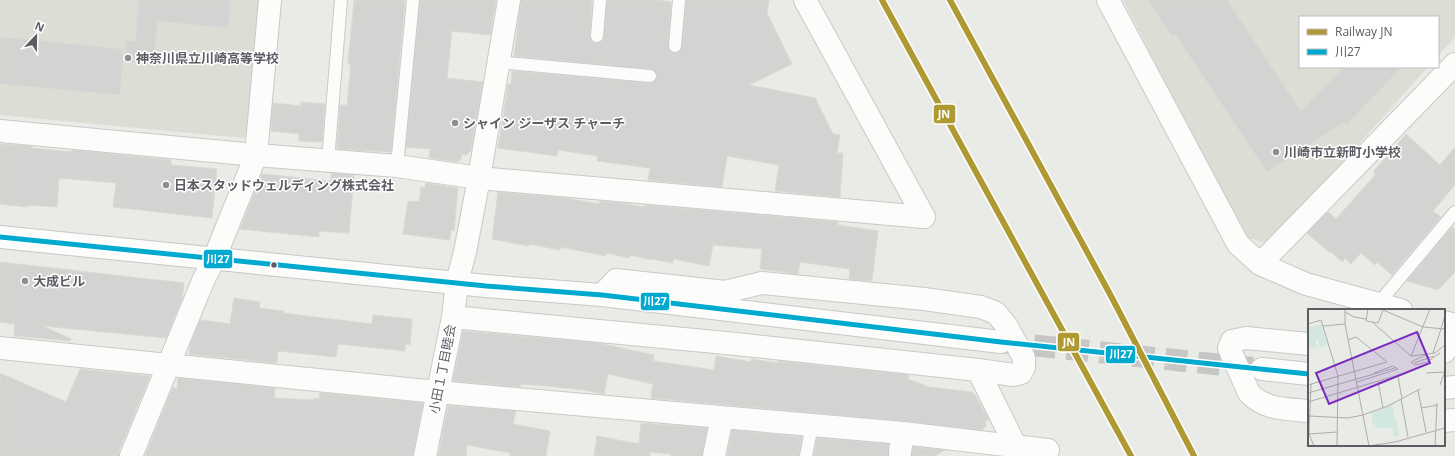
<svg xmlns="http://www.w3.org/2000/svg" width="1455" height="456" viewBox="0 0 1455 456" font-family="'Open Sans','Noto Sans JP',sans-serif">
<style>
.education{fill:#daded5}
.building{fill:#d2d4d1;stroke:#d8dad5}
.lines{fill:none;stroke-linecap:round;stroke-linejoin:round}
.secondary-tunnel{stroke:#c6c7c5;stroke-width:22;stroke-dasharray:22 11;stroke-linecap:butt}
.lane-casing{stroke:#c9c9c9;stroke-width:14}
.street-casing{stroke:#c9c9c9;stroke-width:24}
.secondary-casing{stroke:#c7c8c8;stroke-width:24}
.lane{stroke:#fcfcfb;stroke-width:12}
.street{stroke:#fcfcfb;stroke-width:22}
.secondary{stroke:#fcfcfb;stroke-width:22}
.rail{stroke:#e2e2e2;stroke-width:3;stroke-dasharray:1 5;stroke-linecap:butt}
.bus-1-casing{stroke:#fff;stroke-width:8}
.bus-1{stroke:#00a9ce;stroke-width:5}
.rail-1-casing{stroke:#fff;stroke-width:9}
.rail-1{stroke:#ae9932;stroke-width:6}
.poi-dot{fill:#8e8d91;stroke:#fff;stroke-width:1.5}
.bus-dot{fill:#5e5b63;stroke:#fff;stroke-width:1.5}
.labels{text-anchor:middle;stroke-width:3;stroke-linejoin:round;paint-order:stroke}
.poi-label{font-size:13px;font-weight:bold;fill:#5e5b63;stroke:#fff;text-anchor:start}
.street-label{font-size:13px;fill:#5e5b63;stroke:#fff}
.inset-road{fill:none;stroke:#adadae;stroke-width:1}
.view{fill:#7b2cbf;fill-opacity:0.15;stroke:#7b2cbf;stroke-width:2}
.inset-edge{fill:none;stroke:#5e5b63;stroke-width:2}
.line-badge{stroke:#fff;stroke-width:1.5}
.badge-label{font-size:11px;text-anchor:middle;font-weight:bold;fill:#fff}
</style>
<rect width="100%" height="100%" fill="#e8ebe6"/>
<path class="education" d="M0,0H262L250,134L243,138L0,115Z
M1123,0H1455V37L1438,56V17H1300V67H1428L1269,244L1245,237Z"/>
<path class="building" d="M139,0H231L228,28L157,21L154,62L125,61V41L135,42Z
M354,0H405L391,152L337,149L340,105H347L351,65L348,64Z
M420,0H496L490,35L452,31L447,78L483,82L471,150L466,155L462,154L461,159L458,162L429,158L430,149L406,147Z
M521,0H592L590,36L592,42L597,43L603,41L604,37L607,0H658L671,2L668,46L670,52L675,53H678L682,47L686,0H769L767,13L792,64L749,85L815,98L833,134L840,135L837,153H843L840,197L775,191L779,165L727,156L722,187L648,180L650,168L597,161L598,156L558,150L557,156L498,148L508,84H511L512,71L649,83H653L657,77V73L651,69L514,56Z
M1148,0H1227L1301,111L1344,67H1402L1346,125L1344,122L1267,172L1175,34L1172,36Z
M0,37L123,49L120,95L0,84Z
M301,102L325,104L322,142L299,141V134L271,131L273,103L301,106Z
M1406,134L1440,165L1455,147V185L1433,211L1441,217L1392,275L1377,262L1375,265L1361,253L1351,264L1345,258L1342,262L1331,252L1330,253L1307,233L1328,212L1336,219L1376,174L1373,172Z
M0,144L31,146V148L71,152L72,150L171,160V165L217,169L212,218L113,207L116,183L59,178L57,207L27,205V207L0,204Z
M332,173L354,175L349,233L319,231V237L240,229L262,174L331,181Z
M426,183L458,188L454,231L451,230L450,240L403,234L408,201L419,202L421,187L425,188Z
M498,192L565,198L599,204L600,201L628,204L643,207L645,206V205L838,222V225L878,231L872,281L849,279L850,269L800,262L798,274L760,269L762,249L713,245L709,266L673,259V263L652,259V260L630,255L629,258L606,253V256L560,247V250L529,244L528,246L492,239Z
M1452,227L1455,229V272L1438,290L1407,281Z
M0,262L184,283L182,299L166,338L43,326L71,339L70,341L14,336L15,324L0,322Z
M234,298L260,302L259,308L284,311L283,313L372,324L373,315L412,319L410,345L405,344V351L338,344L336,357L278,351L277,363L189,354L190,345L200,320L230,324Z
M463,331L598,343L654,355L653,361L714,370L716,356L751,362V359L778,363V361L909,375L908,379L929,387L972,392L975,395L989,420L984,422L987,426L981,430L904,421L651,398L653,384L608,374L604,394L584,390L547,386L521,384L520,387L453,381Z
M80,369L150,376L119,451V456H0V373L66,402Z
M178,378L275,388L274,398L314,400V398L319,399L320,393L423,403L413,456H145L173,387L177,389Z
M448,406L516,411L513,424L550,431L546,456H510V453L467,445L466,456H438Z
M641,423L707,428L702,456H671V454L650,452V456H594L597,436L639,444Z
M732,430L802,437L799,456H727Z
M817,438L889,444L888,456H814Z
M913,447L945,450L935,456H911Z"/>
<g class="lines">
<path class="secondary-tunnel" d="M1001,342L1262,369"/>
<g class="lane-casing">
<path id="lane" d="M597,36L600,0
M675,46L679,0
M498,62L650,76
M328,161L341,0
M397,166L413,0
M1378,304L1455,212
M806,456L812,425"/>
</g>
<g class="street-casing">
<path id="street" d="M805,0L924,217
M1108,0L1238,244L1260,264L1455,64
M0,131L256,155L397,166L479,178L924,217
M479,178L509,0
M453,317L736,344L978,370L1014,375L1021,373L1024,367V358L1006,325L996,313L981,307L924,299L762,283L725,292L616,280L602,295
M1309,344L1246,338L1232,341L1229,348L1249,393C1265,410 1287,409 1309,411
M0,348L437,392L903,433L1048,450
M1444,352L1455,338
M978,370L1016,447
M1444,421L1455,420
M900,452L903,433
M131,456L203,281L214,259L256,155L270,0
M425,456L453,317L457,282
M714,456L722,417"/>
</g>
<g class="secondary-casing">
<path id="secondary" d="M0,237L486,286L602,295L1001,342
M1260,264L1306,284L1401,310
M457,282L465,252L479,178
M1444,322L1455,325
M1262,369L1309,374
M1444,388L1455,387"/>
</g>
<use href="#lane" class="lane"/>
<use href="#street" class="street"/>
<use href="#secondary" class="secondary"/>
<path class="rail" d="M905,0L1154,456
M970,0L1215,456"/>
<g class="bus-1-casing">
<path id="bus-1" d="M0,237L486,286L602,295L1001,342L1309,374"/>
</g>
<use href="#bus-1" class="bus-1"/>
<g class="rail-1-casing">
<path id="rail-1" d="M882,0L1131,456
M950,0L1111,296L1194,456"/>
</g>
<use href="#rail-1" class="rail-1"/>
</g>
<g class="poi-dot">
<circle cx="128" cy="58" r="4"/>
<circle cx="455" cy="123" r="4"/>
<circle cx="1276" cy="152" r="4"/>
<circle cx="166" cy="185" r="4"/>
<circle cx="25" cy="281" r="4"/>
</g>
<circle class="bus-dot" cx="274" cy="265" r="3.5"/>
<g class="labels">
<g class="poi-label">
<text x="136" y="63">神奈川県立川崎高等学校</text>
<text x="463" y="128">シャイン ジーザス チャーチ</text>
<text x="1284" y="157">川崎市立新町小学校</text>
<text x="174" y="190">日本スタッドウェルディング株式会社</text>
<text x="33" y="286">大成ビル</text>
</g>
<g class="street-label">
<text transform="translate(442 369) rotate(-79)" y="5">小田１丁目睦会</text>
</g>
</g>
<g transform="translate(1308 309)">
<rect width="137" height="137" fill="#e8ebe6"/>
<path d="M13,15L19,36L12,38L10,31H7L9,38L0,41V18L3,17L7,29L4,18ZM84,96L87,110L85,111H89L91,127H86L85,119H69L65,114L63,104Z" fill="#d2e7df"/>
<path class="inset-road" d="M37,0V15L61,137M60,0L58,12L70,14L75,1M75,1L115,18L137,20M37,3L46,8L58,10M64,13L103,47L127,44L137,36M0,15L13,11L30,67L29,137M15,17L37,15M133,20L137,6M40,31L48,28L78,52M125,44L133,20M119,45L103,53L107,56L119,53L132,44M103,47L122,0M106,54L126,47M118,64L137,63M90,67L94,90M70,72L75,99M49,73L90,60L85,57L66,64M3,75L1,125L6,137M0,76L79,53M132,76L137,62M110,81L118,123M0,84L87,59M93,90L100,128M0,93L94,65M113,99L130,96M1,107L40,109L55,106L80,97L112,80M0,125L30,123M60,137L87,133L137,119M127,137L129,94"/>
<path class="view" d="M109,23L122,54L21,95L8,64Z"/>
<rect width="137" height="137" class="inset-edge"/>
</g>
<g class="line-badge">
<rect x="933" y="104" width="23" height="20" rx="4" fill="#ae9932"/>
<rect x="203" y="249" width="30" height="20" rx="4" fill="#00a9ce"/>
<rect x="640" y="292" width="30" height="19" rx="4" fill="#00a9ce"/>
<rect x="1057" y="332" width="23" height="20" rx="4" fill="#ae9932"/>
<rect x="1105" y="345" width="31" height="19" rx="4" fill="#00a9ce"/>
</g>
<g class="badge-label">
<text x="944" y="118">JN</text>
<text x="218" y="263">川27</text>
<text x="655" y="305">川27</text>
<text x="1069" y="346">JN</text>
<text x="1121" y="358">川27</text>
</g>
<rect x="1299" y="16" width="140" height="52" fill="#ffffff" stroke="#bfbdc1"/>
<rect x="1307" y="29" width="20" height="6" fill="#ae9932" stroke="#bfbdc1"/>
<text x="1335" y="36" font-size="12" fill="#5e5b63">Railway JN</text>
<rect x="1307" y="49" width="20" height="6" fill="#00a9ce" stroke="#bfbdc1"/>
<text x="1335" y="56" font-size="12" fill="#5e5b63">川27</text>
<g transform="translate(36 36) rotate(22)" stroke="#ffffff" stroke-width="3" paint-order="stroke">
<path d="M0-3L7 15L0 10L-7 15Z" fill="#5e5b63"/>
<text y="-6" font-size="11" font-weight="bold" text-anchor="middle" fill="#5e5b63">N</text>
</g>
</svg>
